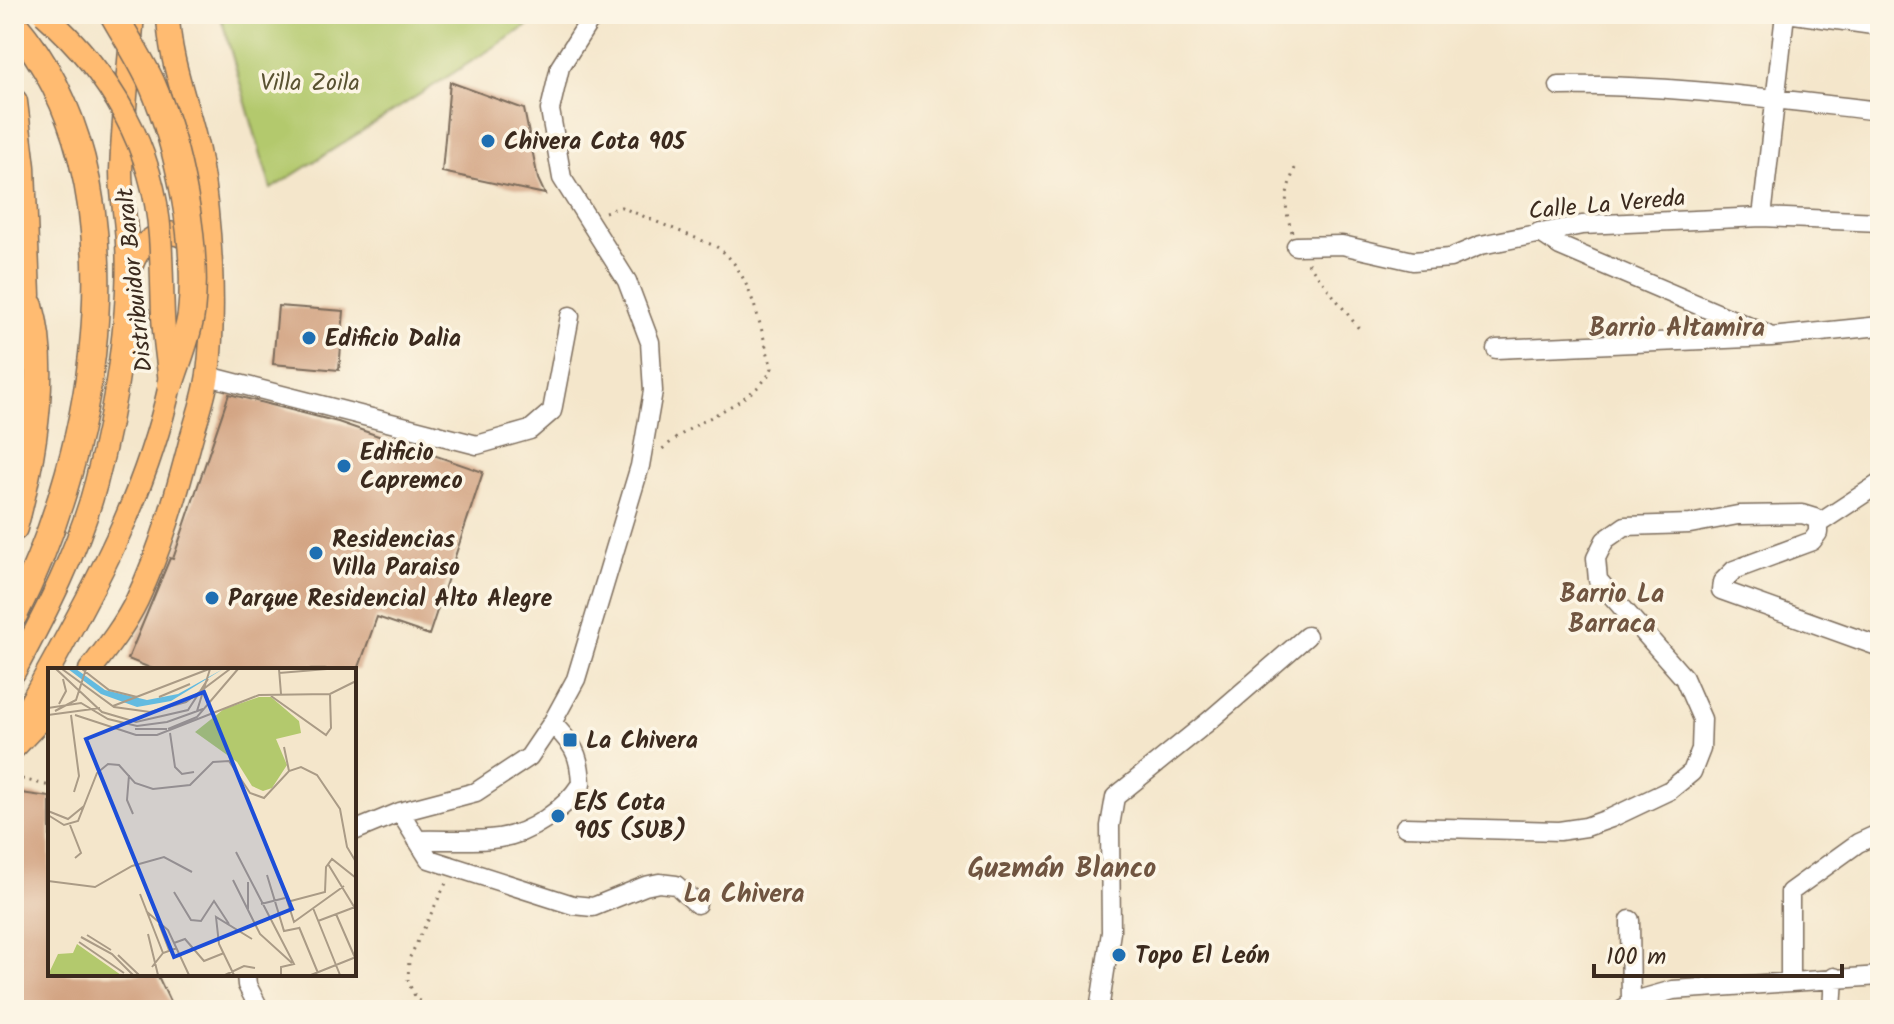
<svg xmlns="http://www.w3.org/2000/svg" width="1894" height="1024" viewBox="0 0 1894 1024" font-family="Kalam,sans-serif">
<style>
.green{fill:#b3c96d;stroke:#777a46;stroke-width:2}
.building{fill:#d3a483}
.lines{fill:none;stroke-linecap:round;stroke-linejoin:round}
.minor-casing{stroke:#7c6c5b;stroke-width:21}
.major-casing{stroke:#7c6c5b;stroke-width:25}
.highway-casing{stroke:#7c6c5b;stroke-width:29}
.path{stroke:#7c6c5b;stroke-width:3;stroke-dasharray:2 6;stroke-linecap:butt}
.minor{stroke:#fff;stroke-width:18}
.major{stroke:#ffbb71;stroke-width:22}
.highway{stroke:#ffbb71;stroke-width:26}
.major-bridge-casing{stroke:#7c6c5b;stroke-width:25;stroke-linecap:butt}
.highway-bridge-casing{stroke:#7c6c5b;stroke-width:29;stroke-linecap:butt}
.major-bridge{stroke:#ffbb71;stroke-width:22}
.highway-bridge{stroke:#ffbb71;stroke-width:26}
.poi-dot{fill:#1f6fb2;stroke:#fcf5e5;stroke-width:3}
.labels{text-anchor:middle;stroke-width:7;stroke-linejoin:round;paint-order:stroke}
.park-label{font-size:24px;fill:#595232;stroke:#fcf5e5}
.poi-label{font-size:24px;font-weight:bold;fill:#3b2a1e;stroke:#fcf5e5;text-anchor:start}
.street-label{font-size:24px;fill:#3b2a1e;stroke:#fcf5e5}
.neighbourhood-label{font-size:26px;font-weight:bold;fill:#705541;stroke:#fcf5e5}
.quarter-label{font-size:28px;font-weight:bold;fill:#705541;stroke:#fcf5e5}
.inset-road{fill:none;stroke:#aa9b86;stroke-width:2}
.view{fill:#1d4ed8;fill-opacity:0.15;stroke:#1d4ed8;stroke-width:4}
.inset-edge{fill:none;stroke:#3b2a1e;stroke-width:4}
</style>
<rect width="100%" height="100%" fill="#fcf5e5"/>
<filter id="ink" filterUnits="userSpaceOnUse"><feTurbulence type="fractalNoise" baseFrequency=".0125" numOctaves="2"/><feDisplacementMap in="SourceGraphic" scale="16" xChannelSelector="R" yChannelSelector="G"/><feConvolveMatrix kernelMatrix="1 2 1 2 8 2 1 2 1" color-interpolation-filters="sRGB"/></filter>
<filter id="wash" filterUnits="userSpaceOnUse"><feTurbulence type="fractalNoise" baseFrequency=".006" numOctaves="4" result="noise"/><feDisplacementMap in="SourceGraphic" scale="32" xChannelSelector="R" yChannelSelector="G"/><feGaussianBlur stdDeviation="1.8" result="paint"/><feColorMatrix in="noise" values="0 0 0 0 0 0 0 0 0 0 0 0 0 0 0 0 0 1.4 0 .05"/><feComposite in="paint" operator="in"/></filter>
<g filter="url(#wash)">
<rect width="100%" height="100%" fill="#f4e6cb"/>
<path class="green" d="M220,14H546L271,189Z"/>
<g id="blocks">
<path class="building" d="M450,82L524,109L538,179L545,194L442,172Z
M278,306L344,311L339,370L273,364Z
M229,394L338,422L483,472L429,635L377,617L358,670H155L128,659L170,558L173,559Z
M14,792L50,797V974H157L174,1010H14Z"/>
</g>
</g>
<g filter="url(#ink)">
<use href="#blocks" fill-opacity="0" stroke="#7c6c5b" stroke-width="2"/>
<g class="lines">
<g class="minor-casing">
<path id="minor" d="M1794,14L1880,26
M1559,86C1665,84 1774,99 1880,111
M1762,217L1785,14
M1539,232L1560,246L1766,334
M1296,246L1342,245L1413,261L1450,258L1481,245L1582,225L1762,217L1880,222
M1496,349L1771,337L1880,326
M208,376L477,445L530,430L552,411L570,316
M1818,524V533L1812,541L1734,570L1722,582L1721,590L1880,647
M1818,524L1880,483
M400,812L429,859L573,905L593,907L645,886L659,883L676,885L697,904
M1405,827L1559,831L1586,827L1611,818L1670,790L1692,772L1701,749L1702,719L1684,678L1598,580L1596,558L1605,540L1625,526L1690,524L1738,515L1802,514L1815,518L1818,524
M354,831L400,812L476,792L529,757L552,723L576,679L640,466L653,391L650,342L627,281L562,178L550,110L560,67L588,23L598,14
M417,840C444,839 473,842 499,838C530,834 565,809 581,784C580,753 573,745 552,723
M1630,920L1631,1005
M246,974L247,985L260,1010
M1790,982V892L1858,843L1880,833
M1099,1010L1111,932L1110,826L1115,797L1209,721L1307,636
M1622,1010L1641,999L1673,990L1880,976
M1832,1010L1834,977"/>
</g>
<g class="major-casing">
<path id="major" d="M130,272C137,237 176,216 199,252
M90,670C107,648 125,625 137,600C161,549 177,493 191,439C197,418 205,396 208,374C216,309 211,221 199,156C190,109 169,63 168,14
M14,672C46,612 79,549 96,483C114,415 131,314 127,243C126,219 121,196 121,171C123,119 129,66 133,14
M14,733C76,619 142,513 170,385
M14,748L50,710"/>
</g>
<g class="highway-casing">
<path id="highway" d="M14,24C146,179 99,448 14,615
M14,102L22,167L27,295L14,364
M14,528C32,461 49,373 30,306"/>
</g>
<path class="path" d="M605,212L621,207L715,246C751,267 760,329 772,368C761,396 709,416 685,432C676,438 667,445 659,452
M1292,232C1282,202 1286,191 1297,163
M1308,263L1360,330
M14,777L50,786
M442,1010L417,1000L408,982L409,959L447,881"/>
<use href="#minor" class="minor"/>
<use href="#major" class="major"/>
<use href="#highway" class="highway"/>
<g class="major-bridge-casing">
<path id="major-bridge" d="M44,14C110,72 154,148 160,236C162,263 162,290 163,316C164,339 168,361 170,384"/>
</g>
<g class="highway-bridge-casing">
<path id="highway-bridge" d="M113,14C126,37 141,60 152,84C179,147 199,245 191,314C188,337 177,362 170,385"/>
</g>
<use href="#major-bridge" class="major-bridge"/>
<use href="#highway-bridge" class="highway-bridge"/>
</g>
</g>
<g class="poi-dot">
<circle cx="488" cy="141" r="8"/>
<circle cx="309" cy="338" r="8"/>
<circle cx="344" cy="466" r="8"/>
<circle cx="316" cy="553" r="8"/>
<circle cx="212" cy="598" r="8"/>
<rect x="562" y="732" width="16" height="16" rx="4"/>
<circle cx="558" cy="816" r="8"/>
<circle cx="1119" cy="955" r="8"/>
</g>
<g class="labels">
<g class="park-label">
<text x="310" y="90">Villa Zoila</text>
</g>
<g class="poi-label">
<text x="504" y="149">Chivera Cota 905</text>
<text x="325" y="346">Edificio Dalia</text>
<text x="360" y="460">Edificio<tspan x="360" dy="28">Capremco</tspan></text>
<text x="332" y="547">Residencias<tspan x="332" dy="28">Villa Paraiso</tspan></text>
<text x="228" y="606">Parque Residencial Alto Alegre</text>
<text x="586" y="748">La Chivera</text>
<text x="574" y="810">E/S Cota<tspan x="574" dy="28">905 (SUB)</tspan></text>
<text x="1135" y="963">Topo El León</text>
</g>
<g class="street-label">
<text transform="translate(1607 204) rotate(-5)" y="8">Calle La Vereda</text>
<text transform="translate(134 280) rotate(-96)" y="8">Distribuidor Baralt</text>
</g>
<g class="neighbourhood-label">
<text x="1677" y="336">Barrio Altamira</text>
<text x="1612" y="602">Barrio La<tspan x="1612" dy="30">Barraca</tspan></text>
<text x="744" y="902">La Chivera</text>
</g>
<g class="quarter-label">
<text x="1062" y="877">Guzmán Blanco</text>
</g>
</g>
<g transform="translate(48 668)">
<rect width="308" height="308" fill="#f4e6cb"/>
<path d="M211,29H223L251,53L253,65L228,71L239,97L224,120L215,123L204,118L189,94L147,64L176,41ZM29,276L73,307H0L10,286L25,285Z" fill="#b3c96d"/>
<path d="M20,1H28L57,22L99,32L130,26L175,1L123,33L89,39L53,26Z" fill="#63bbe0"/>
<path class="inset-road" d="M8,1L54,44L88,54L140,42L160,11M14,1L66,39L102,44L138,34L182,1M34,1L61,22L89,29M231,1L233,26M231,5L279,1M223,28L278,67L283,60L282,26M111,29L142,16M11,36L18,23L15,11M65,38L161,1M0,40L33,35L60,51L89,58L119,54L155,41M7,43L28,32L38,1M149,43L162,1M0,47L52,40M23,47L31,108L26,124M27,47L88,67H109L211,27L282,26L308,13M87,61H119M120,61L149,49L190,1M122,65L127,99L134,106L146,104M236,79L241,103M81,107L79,132L85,146M0,143L20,151L36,138M0,147L16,157L30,153L49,105L60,96L71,97L87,115L105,121L142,117L165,94L181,93L202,125L216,130L241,103L253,99L269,107L292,141L299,179L308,194M22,157L33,185L27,190M188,184L246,296L233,299V307M280,196L308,242M219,207L236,263L251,260M231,207L246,254L296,218M185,212L212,266L244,295M0,213L47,219L84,198L116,189L144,204M126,224L143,252L153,253L166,233L181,256M92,226L115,285M239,234L277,224L278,199L284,191L308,210M213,236L237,230M265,240L292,307M200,241V214M98,243L120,262L141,307M288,246L308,292M270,253L307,239M111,256L121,282M251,259L270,305M100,266L110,307M39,267L63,282M33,269L64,286L85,307M31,274L76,305M126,275L137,271L156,293L176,285M70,287L91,307M104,299L115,285L129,280M177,307L196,298L207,300M186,307L171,276L168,249L204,271M263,307L308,289"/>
<path class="view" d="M156,24L244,241L126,289L38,71Z"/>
<rect width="308" height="308" class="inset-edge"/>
</g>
<rect width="1894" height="1024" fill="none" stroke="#fcf5e5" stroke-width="48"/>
<path d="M1594 964v12h248v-12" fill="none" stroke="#3b2a1e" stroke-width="4"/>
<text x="1606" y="964" font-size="24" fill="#3b2a1e" stroke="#fcf5e5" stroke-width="6" paint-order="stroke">100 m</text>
</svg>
